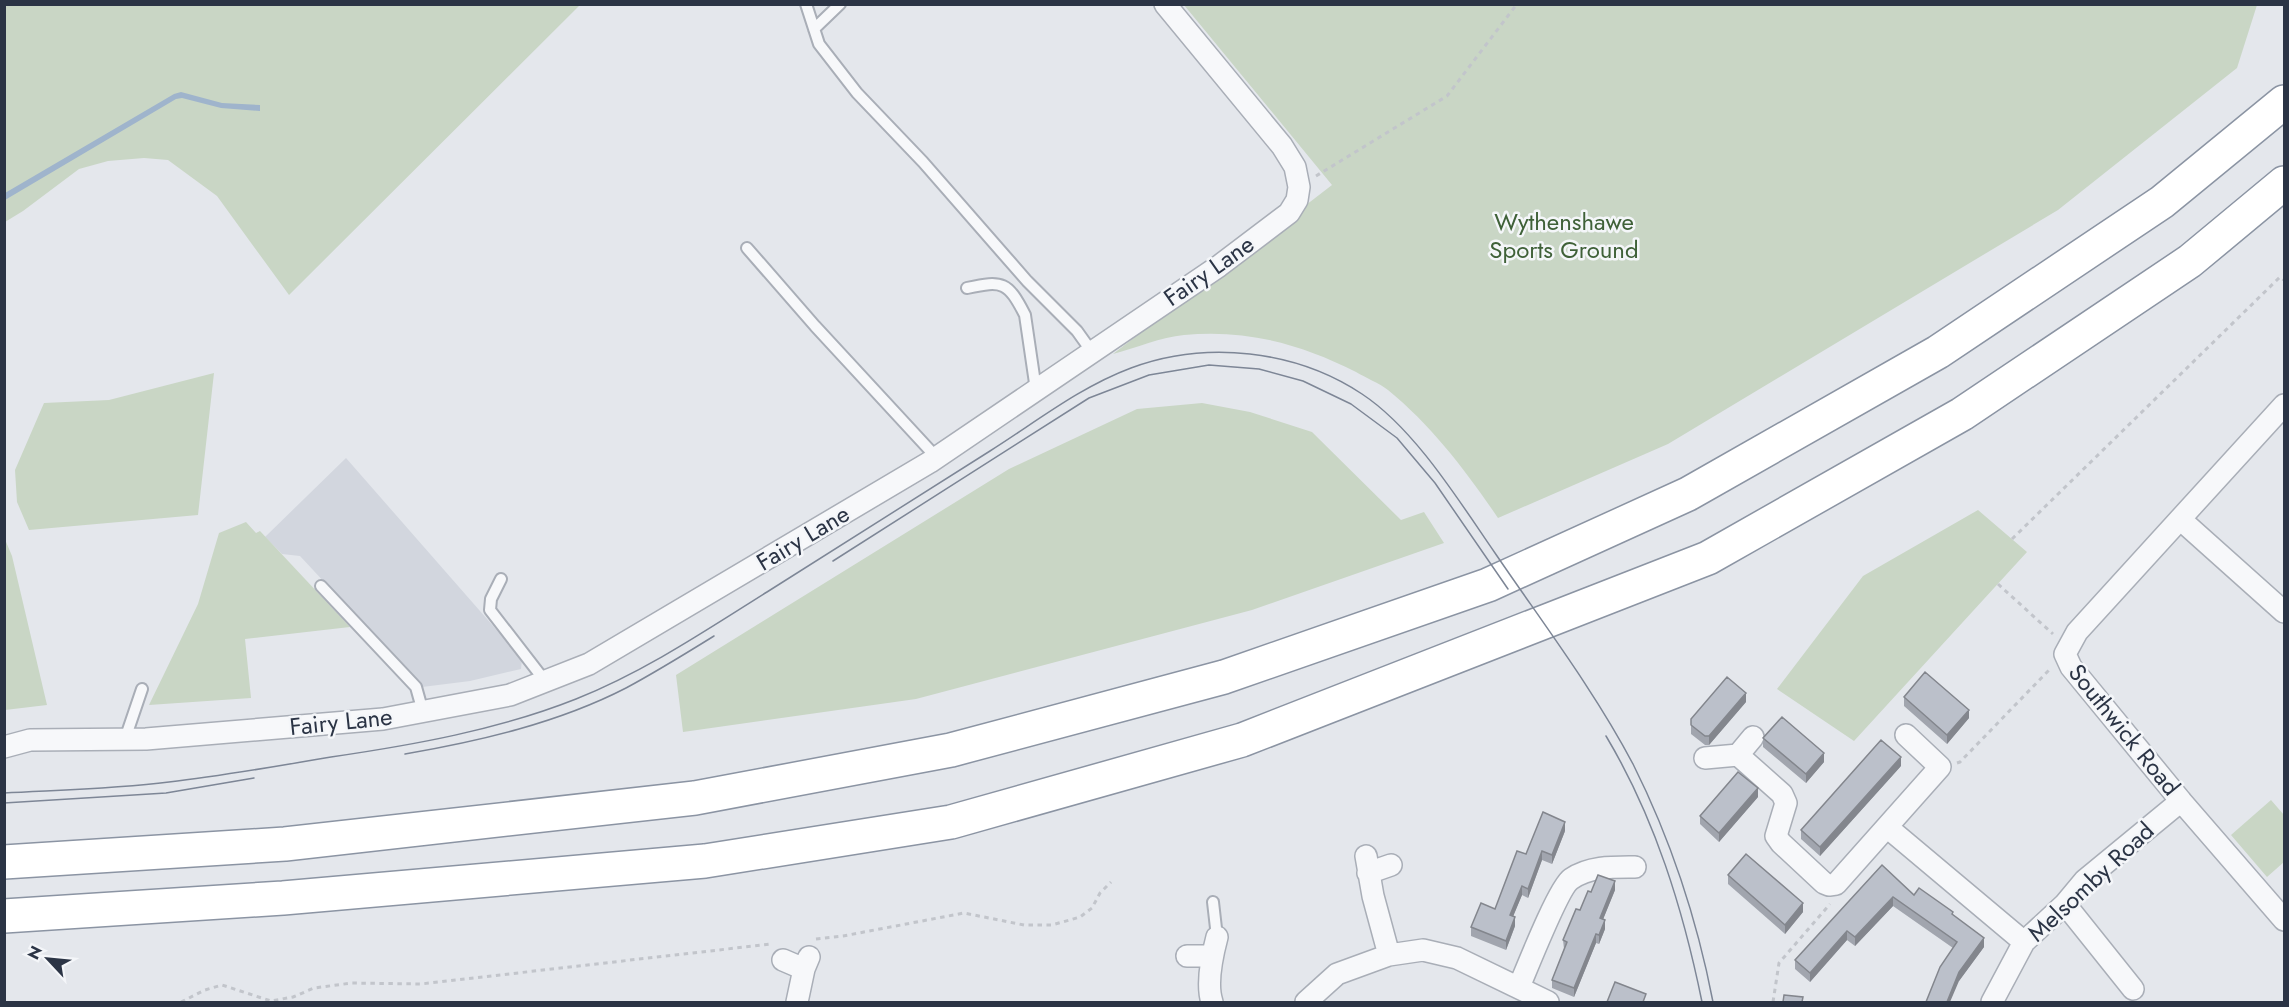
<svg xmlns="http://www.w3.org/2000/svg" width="2289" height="1007" viewBox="0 0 2289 1007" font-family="Jost,sans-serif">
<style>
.built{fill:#d2d6de}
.green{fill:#c9d6c5}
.water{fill:#9fb4cc}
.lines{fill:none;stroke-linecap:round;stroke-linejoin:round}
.lane-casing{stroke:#a9aeb7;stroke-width:14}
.street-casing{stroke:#a9aeb7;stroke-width:24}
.highway-casing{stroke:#8b94a3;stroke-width:36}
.path{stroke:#c2c5cb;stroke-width:3;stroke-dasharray:4.5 4.5;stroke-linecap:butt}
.lane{stroke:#f7f8fa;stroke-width:10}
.street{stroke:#f7f8fa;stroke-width:21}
.highway{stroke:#fff;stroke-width:33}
.tram{stroke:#7d8696;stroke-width:1.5}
.wall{fill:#a1a5ae}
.shaded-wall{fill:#83868d}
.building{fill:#bbc0ca;stroke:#83868d;stroke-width:1.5}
.labels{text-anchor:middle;stroke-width:5;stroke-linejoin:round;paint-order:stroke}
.park-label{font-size:24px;fill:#3f6138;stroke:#f4f6f9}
.street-label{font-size:24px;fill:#2b3445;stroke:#f4f6f9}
</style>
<rect width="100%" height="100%" fill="#e4e7ec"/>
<path class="built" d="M346,458L522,659L521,669L470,681L422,687L300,556L282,554L265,537Z"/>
<path class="green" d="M4,5H580L289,295L217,196L168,160L144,158L108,161L79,169L23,211L5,222Z
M1184,5H2257L2237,68L2058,210L1668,444L1498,518C1466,471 1432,426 1388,390C1379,383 1366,378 1356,372C1301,344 1246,329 1184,335C1161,337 1136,348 1113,354L1332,185Z
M214,373L198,515L29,530L17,502L15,470L44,403L109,400Z
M1202,403L1250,412L1312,432L1401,520L1424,512L1444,543L1252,610L916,699L683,732L676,675L1009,469L1137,409Z
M1978,510L2027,552L1854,741L1777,689L1863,576Z
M246,522L256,533L260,531L350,627L245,639L251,698L149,705L198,604L219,533Z
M4,537L12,556L47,705L5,710Z
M2271,800L2284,815V862L2267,877L2231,835Z"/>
<path class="water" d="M181,92L222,103L260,105V111L221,108L182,98L176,99L5,200V193L174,94Z"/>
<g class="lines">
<g class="lane-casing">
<path id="lane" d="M806,4L819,44L857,93L923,162L1027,281L1077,331L1092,352
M814,29L840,4
M747,248L815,326L937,458
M967,288C1003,280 1008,282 1025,315L1036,390
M501,579L491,599L490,610L545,681
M321,586L416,687L423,712
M125,739L142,689
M1213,902L1217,937"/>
</g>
<g class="street-casing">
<path id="street" d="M2284,405L2077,632L2065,654L2071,667L2181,801L2284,920
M2180,519L2284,612
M4,747L30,740L146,739L383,719L510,695L589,664L930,462L1219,266L1289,213L1297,200L1299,187L1295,167L1282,146L1165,4
M1738,755L1753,737
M1705,758L1738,755L1782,794L1786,803L1776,836L1781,843L1824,883L1829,885L1836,884L1940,767L1906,735
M1887,827L2024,942
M1366,856L1373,896L1389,955
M1368,873L1391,865
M2065,904L2133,989
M1187,956H1212
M783,960L804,969
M1519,987C1527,968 1559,887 1571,879C1590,866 1614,867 1635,867
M797,1002L804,969L809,957
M1212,1002C1206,984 1212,956 1217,937
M1306,1002L1337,974L1389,955L1423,950L1457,958L1548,1002
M1992,1002L2024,942L2065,904L2085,880L2181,801"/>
</g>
<g class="highway-casing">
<path id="highway" d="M4,862L285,844L695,798L951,750L1224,677L1488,585L1688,494L1938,352L2162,202L2284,102
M4,916L283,898L705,861L951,822L1242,740L1708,558L1962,414L2190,261L2284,183"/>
</g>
<path class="path" d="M2284,4V5
M1316,176L1447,96L1517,4
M2012,539L2280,277L2284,280
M1998,584L2053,634
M1957,763L1960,762L2051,668
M816,939L843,936L964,913L1024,925H1052L1080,917L1092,908L1100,893L1111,882
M181,1002L205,990L222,985L271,1001L293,997L314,988L352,983L421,984L771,944
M1773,1002L1779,963L1830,904"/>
<use href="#lane" class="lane"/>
<use href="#street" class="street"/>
<use href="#highway" class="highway"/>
<path class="tram" d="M833,561L1089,398L1149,375L1209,365L1259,369L1303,381L1351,404L1397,438L1435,483L1508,589
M1606,736C1655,818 1683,909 1702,1002
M405,754C480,741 558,723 626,688C656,672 685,654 714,636
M4,793C59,790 115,789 169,782C223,776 277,766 331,757C413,745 498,730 576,699C644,672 705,631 767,592C841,545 915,498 990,451C1036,422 1080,387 1131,368C1206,340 1296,350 1362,394C1415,429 1459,501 1495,553C1542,622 1594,690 1633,764C1671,840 1697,919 1713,1002
M4,803L166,793L254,778"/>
</g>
<path class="wall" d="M1904,697L1969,718L1947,744L1904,706Z
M1746,702L1709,745H1705L1691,734V719Z
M1763,738L1824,762L1806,783L1763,747Z
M1901,766L1820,856L1801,839V830Z
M1758,797L1719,842L1700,824V816Z
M1565,831L1552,864L1542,860L1528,898L1522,895L1513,916L1515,926L1506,950L1471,936V927L1495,909L1526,854Z
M1882,865L1914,895L1953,915L1984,947L1959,981L1953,948L1893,906L1855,946L1847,940L1810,982L1795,969V960Z
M1728,875L1803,912L1785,934L1728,884Z
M1615,890L1603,919L1605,929L1599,944L1596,943L1574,997L1552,988V980L1564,949L1563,940L1591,892Z"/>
<path class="shaded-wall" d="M1746,693V702L1709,745V736Z
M1969,710V718L1947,744V735Z
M1824,753V762L1806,783V774Z
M1901,757V766L1820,856V847Z
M1758,788V797L1719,842V833Z
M1565,822V831L1552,864V855Z
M1542,851V860L1528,898V889Z
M1615,881V890L1600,927V918Z
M1522,886V895L1510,924V915Z
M1893,897V906L1855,946V937Z
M1803,903V912L1785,934V925Z
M1515,917V926L1506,950V941Z
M1605,920V929L1599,944V935Z
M1847,931V940L1810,982V973Z
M1596,934V943L1574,997V988Z
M1984,938V947L1959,981L1950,1002H1947L1959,972Z"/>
<path class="building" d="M1925,672L1969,710L1947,735L1904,697Z
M1727,677L1746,693L1709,736H1705L1691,725V719Z
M1782,717L1824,753L1806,774L1763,738Z
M1881,740L1901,757L1820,847L1801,830Z
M1738,772L1758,788L1719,833L1700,816Z
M1543,812L1565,822L1552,855L1542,851L1528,889L1522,886L1510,915L1515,917L1506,941L1471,927L1481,903L1495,909L1517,851L1526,854Z
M1746,854L1803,903L1785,925L1728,875Z
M1882,865L1914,895L1919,888L1953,912L1952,914L1984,938L1959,972L1947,1002H1926L1940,967L1957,942L1893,897L1855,937L1847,931L1810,973L1795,960Z
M1598,875L1615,881L1600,918L1605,920L1599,935L1596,934L1574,988L1552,980L1567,942L1563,940L1576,909L1580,910L1588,891L1591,892Z
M1615,982L1646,994L1643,1002H1607Z
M1784,995L1803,997L1802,1002H1783Z"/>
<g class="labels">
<g class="park-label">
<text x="1564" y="230">Wythenshawe<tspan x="1564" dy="28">Sports Ground</tspan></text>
</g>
<g class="street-label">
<text transform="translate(1209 271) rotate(-35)" y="8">Fairy Lane</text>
<text transform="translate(803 538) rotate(-31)" y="8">Fairy Lane</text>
<text transform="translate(341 722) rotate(-6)" y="8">Fairy Lane</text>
<text transform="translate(2124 730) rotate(51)" y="8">Southwick Road</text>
<text transform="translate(2091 882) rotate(-43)" y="8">Melsomby Road</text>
</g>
</g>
<rect width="2289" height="1007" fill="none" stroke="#2b3445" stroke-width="12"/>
<g transform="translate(48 959) rotate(296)" stroke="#f4f6f9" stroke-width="4.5" paint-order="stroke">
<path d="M0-4.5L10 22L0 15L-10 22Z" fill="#2b3445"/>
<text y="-9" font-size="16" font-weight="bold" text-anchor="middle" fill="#2b3445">N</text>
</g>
</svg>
